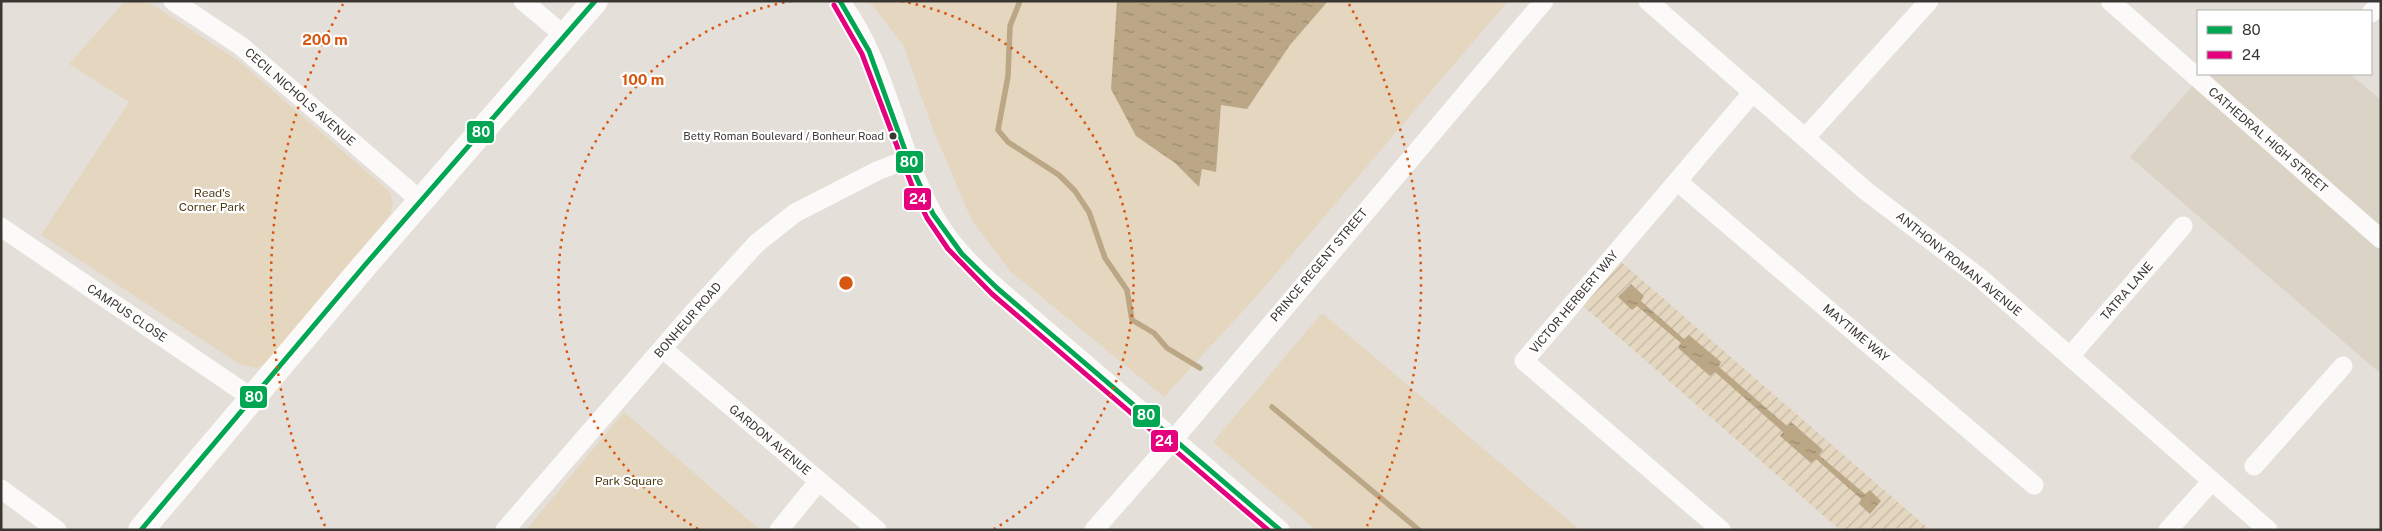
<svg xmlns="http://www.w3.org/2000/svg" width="2382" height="531" viewBox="0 0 2382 531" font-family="'Public Sans',sans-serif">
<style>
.built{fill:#dad3c6}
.park{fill:#e4d6bf}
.garden{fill:url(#garden-furrows)}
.water{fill:url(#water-ripples)}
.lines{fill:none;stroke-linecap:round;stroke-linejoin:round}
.stream{stroke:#bba785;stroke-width:5.5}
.street{stroke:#fbfaf9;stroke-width:19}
.secondary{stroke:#fbfaf9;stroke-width:26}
.bus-1-casing{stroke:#fff;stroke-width:9}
.bus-2-casing{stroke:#fff;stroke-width:9}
.bus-1{stroke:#00a651;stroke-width:5}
.bus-2{stroke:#e5007d;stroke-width:5}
.ring{fill:none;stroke:#d75610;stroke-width:2.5;stroke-dasharray:2.5 5}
.bus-dot{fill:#3a3732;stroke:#fff;stroke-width:2}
.labels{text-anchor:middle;stroke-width:4.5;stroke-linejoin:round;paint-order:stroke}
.bus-label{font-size:11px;fill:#3a3732;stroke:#fff;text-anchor:end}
.street-label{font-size:12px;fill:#3a3732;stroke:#fff}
.park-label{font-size:12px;fill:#4f3b15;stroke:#fff}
.centre{fill:#d75610;stroke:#fff;stroke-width:2.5}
.ring-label{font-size:15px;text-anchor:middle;font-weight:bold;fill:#d75610;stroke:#fff;stroke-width:4.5;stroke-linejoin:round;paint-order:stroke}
.line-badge{stroke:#fff;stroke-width:2}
.badge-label{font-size:14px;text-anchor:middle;font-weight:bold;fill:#fff}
</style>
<defs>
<pattern id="garden-furrows" width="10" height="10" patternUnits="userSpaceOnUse" patternTransform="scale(1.25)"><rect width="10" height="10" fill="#e4d6bf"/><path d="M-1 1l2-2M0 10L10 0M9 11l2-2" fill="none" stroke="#c4b8a5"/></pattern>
<pattern id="water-ripples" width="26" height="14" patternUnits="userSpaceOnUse" patternTransform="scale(1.25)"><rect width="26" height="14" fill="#bba785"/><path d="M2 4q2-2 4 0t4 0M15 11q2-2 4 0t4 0" fill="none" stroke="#99896d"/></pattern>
</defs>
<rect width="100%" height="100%" fill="#e4e0d9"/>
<path class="built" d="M2203,74H2350L2381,100V374L2130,157Z"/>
<path class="park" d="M125,1H147L240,62L390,192L393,204L390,215L268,362L257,368L241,365L41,235L129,102L69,64Z
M869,1H1508L1254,299L1164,397L1011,272L972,221L932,127L904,46Z
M1322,313L1580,530H1316L1213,442Z
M624,412L760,530H526Z"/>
<path class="garden" d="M1620,261L1930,530H1840L1583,306Z"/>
<path class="water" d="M1117,1H1328L1290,45L1247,109L1221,105L1216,172L1202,169L1199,187L1175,163L1136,136L1111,89Z
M1631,284L1644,296L1641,301L1684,339L1689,335L1721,362L1719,367L1787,426L1791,422L1823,450L1819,455L1865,494L1870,490L1881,501L1870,514L1859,504L1861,499L1816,459L1811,463L1780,436L1783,432L1715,372L1710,376L1678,348L1681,343L1637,306L1632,310L1618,297Z"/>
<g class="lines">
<path class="stream" d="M1020,1L1010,26L1008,76L998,130L1008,142L1059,175L1075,191L1089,212L1105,258L1127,290L1132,320L1154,333L1167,348L1200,368
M1272,407L1419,530"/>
<path class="street" d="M173,1L241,46L421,201
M523,1L565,36
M840,1C887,63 896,146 933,214C949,243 972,266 997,288L1280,530
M1648,1L1866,191L1979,277L2268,530
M2110,1L2381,239
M2371,13L2381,2
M1805,138L1929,1
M1677,181L2034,485
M1,227L252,398
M663,349L877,530
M2071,355L2183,226
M2254,466L2343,366
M1,489L57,530
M505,530L692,314L757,243L795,213L877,171L910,158
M779,530L819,481
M1094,530L1174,439L1544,1
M1721,530L1524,361L1753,92
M2168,530L2212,481"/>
<path class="secondary" d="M141,530L365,265L595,1"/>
<g class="bus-1-casing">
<path id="bus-1" d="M840,1L869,51L909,161L933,214L962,254L997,288L1280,530
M141,530L365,265L595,1"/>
</g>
<g class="bus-2-casing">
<path id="bus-2" d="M834,5L862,54L914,191L927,218L948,249L992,294L1268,530"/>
</g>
<use href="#bus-1" class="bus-1"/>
<use href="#bus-2" class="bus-2"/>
</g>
<g class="ring">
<path d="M698 529A287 287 0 0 1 791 1M901 1A287 287 0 0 1 994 529"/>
<path d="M325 526A575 575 0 0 1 343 4M1349 4A575 575 0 0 1 1367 526"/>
</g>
<circle class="bus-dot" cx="893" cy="136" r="4.5"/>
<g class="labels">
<g class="bus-label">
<text x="884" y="140">Betty Roman Boulevard / Bonheur Road</text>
</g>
<g class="street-label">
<text transform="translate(300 97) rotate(41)" y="4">CECIL NICHOLS AVENUE</text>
<text transform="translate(2268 140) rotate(41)" y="4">CATHEDRAL HIGH STREET</text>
<text transform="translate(1959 264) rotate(39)" y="4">ANTHONY ROMAN AVENUE</text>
<text transform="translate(1319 265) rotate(-50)" y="4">PRINCE REGENT STREET</text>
<text transform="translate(2127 291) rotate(-49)" y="4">TATRA LANE</text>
<text transform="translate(1574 302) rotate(-50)" y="4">VICTOR HERBERT WAY</text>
<text transform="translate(127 313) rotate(34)" y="4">CAMPUS CLOSE</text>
<text transform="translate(688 320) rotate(-49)" y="4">BONHEUR ROAD</text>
<text transform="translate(1856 333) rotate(40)" y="4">MAYTIME WAY</text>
<text transform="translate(770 440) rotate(40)" y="4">GARDON AVENUE</text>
</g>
<g class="park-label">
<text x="212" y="197">Read's<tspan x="212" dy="14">Corner Park</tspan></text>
<text x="629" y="485">Park Square</text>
</g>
</g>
<circle cx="846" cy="283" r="8" class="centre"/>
<g class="ring-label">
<text x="325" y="45">200 m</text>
<text x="643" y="85">100 m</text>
</g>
<g class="line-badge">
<rect x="466" y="120" width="29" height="24" rx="5" fill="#00a651"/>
<rect x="895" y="150" width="29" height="24" rx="5" fill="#00a651"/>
<rect x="903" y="187" width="29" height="24" rx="5" fill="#e5007d"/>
<rect x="239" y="385" width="29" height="24" rx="5" fill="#00a651"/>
<rect x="1132" y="404" width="29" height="24" rx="5" fill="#00a651"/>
<rect x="1150" y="429" width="29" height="24" rx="5" fill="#e5007d"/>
</g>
<g class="badge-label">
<text x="481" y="137">80</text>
<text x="909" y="167">80</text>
<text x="918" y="204">24</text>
<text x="254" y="402">80</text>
<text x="1146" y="420">80</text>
<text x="1164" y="446">24</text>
</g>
<rect width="2382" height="531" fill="none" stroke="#3a3732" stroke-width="5"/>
<rect x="2197" y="10" width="175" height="65" fill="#ffffff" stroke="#b0afad"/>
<rect x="2207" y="26" width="25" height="8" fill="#00a651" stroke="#b0afad"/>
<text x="2242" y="35" font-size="15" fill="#3a3732">80</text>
<rect x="2207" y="51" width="25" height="8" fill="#e5007d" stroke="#b0afad"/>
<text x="2242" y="60" font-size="15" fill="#3a3732">24</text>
</svg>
